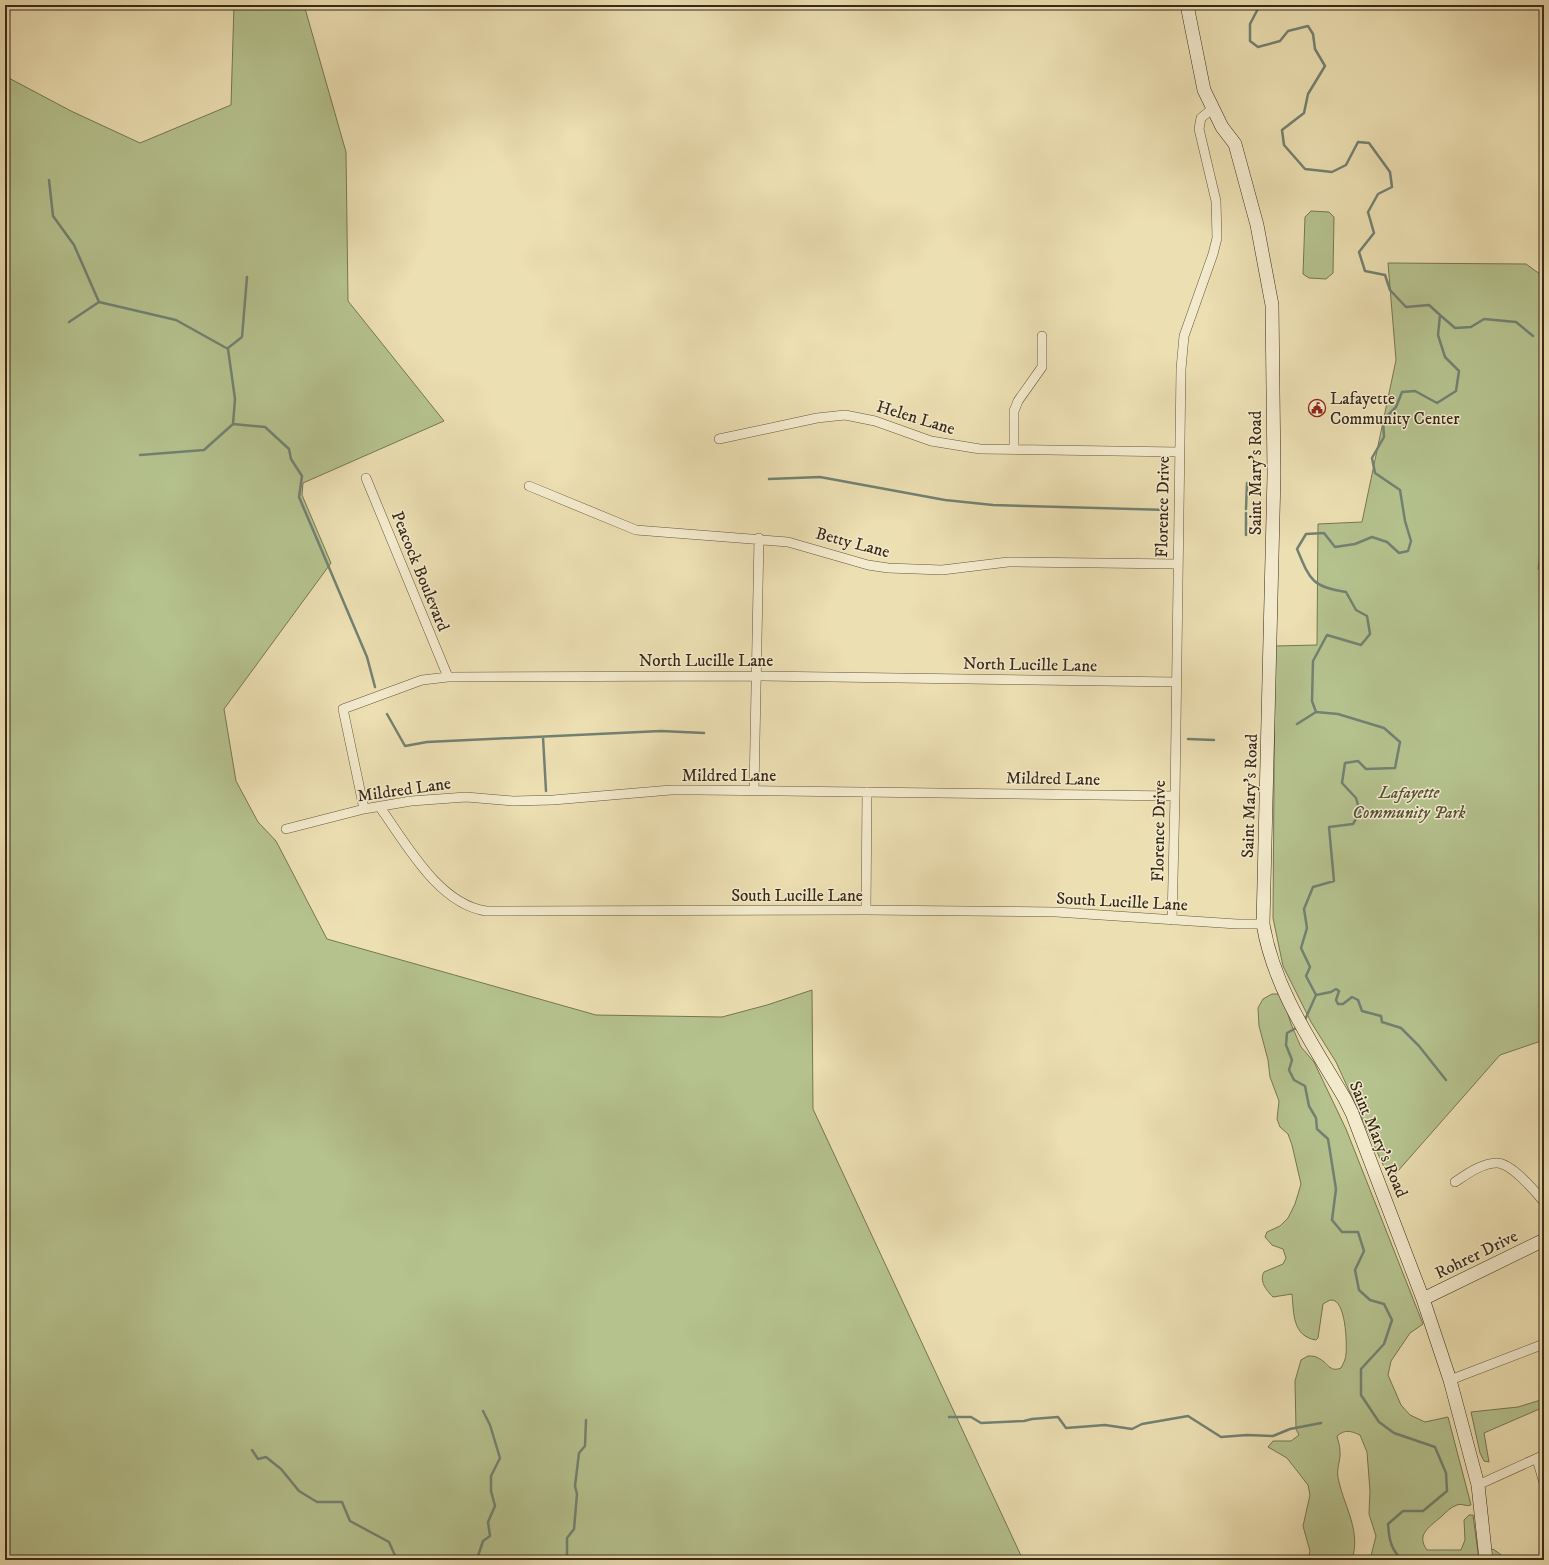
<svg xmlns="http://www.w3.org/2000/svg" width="1549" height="1565" viewBox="0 0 1549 1565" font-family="'IM FELL DW Pica',serif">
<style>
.green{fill:#b5c28e;stroke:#767653}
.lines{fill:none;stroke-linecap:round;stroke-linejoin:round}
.stream{stroke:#728173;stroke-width:2.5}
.street-casing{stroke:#64563e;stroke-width:10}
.secondary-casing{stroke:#372918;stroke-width:14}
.street{stroke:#f3eacd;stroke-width:9}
.secondary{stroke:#f3eacd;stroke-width:13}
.labels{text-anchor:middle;stroke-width:3;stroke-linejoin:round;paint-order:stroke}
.poi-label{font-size:17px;fill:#372918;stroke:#f3eacd;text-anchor:start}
.street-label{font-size:17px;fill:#372918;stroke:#f3eacd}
.park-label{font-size:17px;font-style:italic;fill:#564f36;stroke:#f3eacd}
</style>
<rect width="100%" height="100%" fill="#ecdfb2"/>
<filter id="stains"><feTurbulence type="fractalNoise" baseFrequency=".005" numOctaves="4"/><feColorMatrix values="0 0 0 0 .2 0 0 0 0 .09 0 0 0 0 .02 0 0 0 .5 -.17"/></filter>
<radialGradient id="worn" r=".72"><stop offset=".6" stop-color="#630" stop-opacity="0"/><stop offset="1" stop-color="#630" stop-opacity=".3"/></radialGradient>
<path class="green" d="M234,5H304L346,152L348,301L444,421L303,483L302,495L331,563L224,709L236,781L258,822L276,841L327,939L596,1015L722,1017L767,1005L812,990L813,1109L1023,1560H5V76L71,111L140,143L231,105Z
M1311,211L1329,212L1334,217L1333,273L1326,279L1309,278L1303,274L1305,217Z
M1388,263L1526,264L1544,277V523L1538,569L1544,570V1040L1500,1055L1390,1180L1336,1062L1311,1022L1283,966L1273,918L1275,646L1317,645L1318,524L1362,522L1396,360Z
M1272,994H1279L1283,998L1291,1024L1301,1047L1314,1062L1346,1129L1423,1324L1410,1333L1391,1361L1388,1375L1401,1405L1410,1415L1425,1422L1448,1417L1471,1505C1466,1507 1462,1503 1457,1505C1451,1507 1446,1512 1442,1516C1431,1526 1415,1534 1427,1550H1461L1465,1540L1464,1520L1469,1515H1473L1479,1560H1370L1376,1536L1369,1514L1370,1491L1367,1452L1360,1435C1351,1431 1345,1429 1337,1436C1338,1441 1340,1446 1340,1451C1341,1462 1335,1469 1339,1482C1345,1508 1361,1531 1352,1560H1308L1310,1551L1303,1526L1310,1495L1308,1485L1287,1458L1268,1447L1273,1441H1291L1299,1435L1296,1429L1295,1381L1301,1360L1308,1356C1311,1356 1316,1356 1318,1358C1328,1362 1329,1373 1341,1368C1343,1364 1346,1359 1346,1354C1347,1344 1346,1299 1331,1300C1329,1300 1325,1303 1323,1304L1318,1338L1316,1340C1292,1336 1294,1313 1292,1294L1273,1297C1266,1290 1259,1281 1264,1272L1283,1264L1286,1258L1283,1249L1272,1245L1265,1237L1267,1232L1280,1226L1288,1218L1295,1204L1301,1184L1292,1145L1288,1134L1280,1127L1277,1119L1279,1101L1270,1077L1268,1060L1259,1026L1258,1008L1263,999Z
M1544,1399V1407L1484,1433L1489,1462L1484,1461L1480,1453L1471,1412L1518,1407Z
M1493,1549L1504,1557V1560H1490V1552Z"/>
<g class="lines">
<path class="stream" d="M1260,5L1250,24V41L1258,47L1280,41L1288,31L1308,26L1313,34L1315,49L1325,66L1308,94L1304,113L1282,130L1284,145L1305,169L1332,172L1346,165L1358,142L1369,143L1390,172L1392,187L1378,194L1368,212L1374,233L1359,252L1365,271L1385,275L1390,290L1406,307L1429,305L1440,315L1438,335L1445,357L1459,371L1456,391L1437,403L1415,391L1402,392L1396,407L1383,420L1384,437L1372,458L1375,473L1400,490L1405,521L1411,541L1408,551L1399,553L1387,542L1372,537L1355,544L1335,547L1324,533L1306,534L1297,549C1310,580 1312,587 1346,592L1356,610L1367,616L1370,634L1361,645L1327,635L1313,661L1312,701L1316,712L1338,714L1384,728L1400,742L1395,768L1366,769L1358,761L1345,763L1342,783L1356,798L1360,812L1353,824L1329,827L1334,881L1313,887L1304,909L1307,928L1301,948L1310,967L1306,976L1316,995L1304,1022
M49,180L53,216L74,245L99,302
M1440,315L1455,328L1471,327L1484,319L1516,322L1533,336
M69,322L99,302L176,320L228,349L235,399L233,424
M228,348L242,337L247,277
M140,455L204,450L233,424L265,427L289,449L291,459L302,476L299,497L367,657L375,687
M769,479L820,477L945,500L993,505L1168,510
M1246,509L1247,483
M1246,535V513
M387,714L405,746L427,742L661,731L704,733
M1297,724L1316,712
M543,737L546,791
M1188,739L1214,740
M1316,995L1331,992L1336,989L1339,991L1336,1000L1338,1004H1343L1352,997L1358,1000L1362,1011L1381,1016L1382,1022L1401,1028L1419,1046L1446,1080
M1298,1027L1287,1033L1286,1045L1292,1060L1289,1070L1294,1080L1305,1086L1309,1106L1316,1118L1317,1129L1328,1139L1336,1189L1332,1220L1342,1232H1358L1364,1251L1355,1270L1359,1290L1370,1300L1384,1304L1392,1320L1384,1344L1361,1369V1395L1379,1422L1394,1433L1435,1447L1446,1473L1447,1491L1423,1511H1403L1388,1524C1389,1539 1391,1551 1403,1560
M949,1417H971L981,1423L1024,1421L1032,1419L1058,1417L1066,1428L1105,1425L1132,1429L1142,1424L1188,1416L1221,1437L1247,1435L1273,1436L1290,1429L1321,1423
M252,1450L258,1459L266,1457L281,1469L299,1491L317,1502H342L350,1521L389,1542L397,1560
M408,1560H417
M462,1560L464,1558L478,1556L483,1541L490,1536L488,1522L495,1506L491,1491V1476L500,1458L490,1425L483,1411
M567,1560V1538L574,1529L577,1494L575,1486L579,1453L585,1446L586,1420"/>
<g class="street-casing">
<path id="street" d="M719,439L817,418L845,415L875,421L931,441L980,449L1179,452
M1014,449V411L1018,401L1042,367V336
M366,478L448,677
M529,486L636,530L788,542L868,565L888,568L942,570L1008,562L1178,564
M754,790L759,538
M379,806C406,843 438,904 486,911L866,910L1056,912L1237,924H1263
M364,809L343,709L422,680L448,677L757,676L1176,682
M286,829L364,809L411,801L466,797L513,801L553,800L671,790H699L1175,796
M866,910L867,792
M1172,920L1175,796L1181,369L1184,336L1213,254L1217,238L1216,201L1199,129L1201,118L1212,109
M1455,1182C1467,1174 1482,1163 1497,1163C1511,1163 1535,1191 1544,1202
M1450,1380L1544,1344
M1537,1459L1544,1483
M1478,1485L1544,1455"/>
</g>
<g class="secondary-casing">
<path id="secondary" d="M1187,5L1204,90L1222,127L1235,144L1257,225L1272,305L1274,475L1263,924C1274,989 1312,1043 1345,1099L1352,1113L1423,1299L1450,1380L1478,1485L1486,1560
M1423,1299L1544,1240"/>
</g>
<use href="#street" class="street"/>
<use href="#secondary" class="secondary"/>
</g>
<defs>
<g id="civic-ring" transform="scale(0.9)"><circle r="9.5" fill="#f3eacd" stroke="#8f2418" stroke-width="1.5"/><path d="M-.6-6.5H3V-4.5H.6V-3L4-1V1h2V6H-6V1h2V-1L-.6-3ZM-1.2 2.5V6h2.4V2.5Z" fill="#8f2418"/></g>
</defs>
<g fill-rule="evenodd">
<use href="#civic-ring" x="1317" y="408"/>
</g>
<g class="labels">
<g class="poi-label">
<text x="1330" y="404">Lafayette<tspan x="1330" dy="20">Community Center</tspan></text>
</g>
<g class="street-label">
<text transform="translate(916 417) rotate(17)" y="6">Helen Lane</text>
<text transform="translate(1255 473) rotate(-90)" y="6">Saint Mary's Road</text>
<text transform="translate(1162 507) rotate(-89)" y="6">Florence Drive</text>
<text transform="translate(853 542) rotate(15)" y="6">Betty Lane</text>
<text transform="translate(421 571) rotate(68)" y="6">Peacock Boulevard</text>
<text x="706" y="666">North Lucille Lane</text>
<text transform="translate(1030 664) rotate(1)" y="6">North Lucille Lane</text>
<text x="729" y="781">Mildred Lane</text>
<text transform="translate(1053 778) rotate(1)" y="6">Mildred Lane</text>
<text transform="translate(404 789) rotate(-8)" y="6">Mildred Lane</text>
<text transform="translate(1249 796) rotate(-88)" y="6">Saint Mary's Road</text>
<text transform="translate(1158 831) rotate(-89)" y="6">Florence Drive</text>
<text x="797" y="901">South Lucille Lane</text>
<text transform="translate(1122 901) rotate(3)" y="6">South Lucille Lane</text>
<text transform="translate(1379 1139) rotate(67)" y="6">Saint Mary's Road</text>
<text transform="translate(1476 1254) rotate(-26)" y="6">Rohrer Drive</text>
</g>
<g class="park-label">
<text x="1409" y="798">Lafayette<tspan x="1409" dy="20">Community Park</tspan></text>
</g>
</g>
<rect width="1549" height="1565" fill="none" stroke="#ecdfb2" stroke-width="20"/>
<rect x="6" y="6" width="1537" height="1553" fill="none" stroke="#372918" stroke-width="2"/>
<rect x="10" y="10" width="1529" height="1545" fill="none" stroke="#372918"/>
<rect width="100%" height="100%" filter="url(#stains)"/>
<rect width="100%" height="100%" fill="url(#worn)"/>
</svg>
